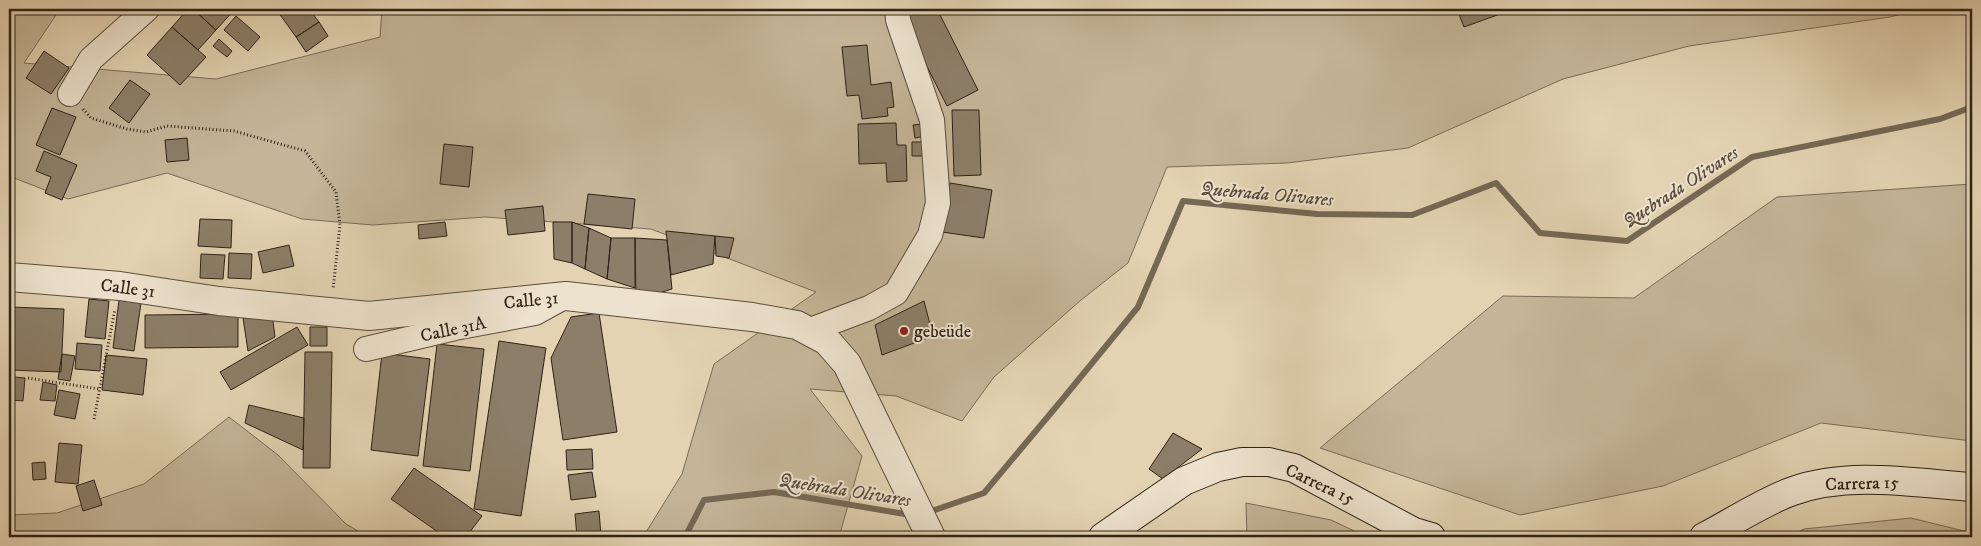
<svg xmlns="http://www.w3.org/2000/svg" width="1981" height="546" viewBox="0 0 1981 546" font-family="'IM FELL DW Pica',serif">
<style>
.green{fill:#c4b598;stroke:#796c58}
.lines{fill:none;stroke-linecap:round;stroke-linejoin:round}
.stream{stroke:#756854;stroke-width:6}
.building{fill:#8c7e68;stroke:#2e2217}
.minor-casing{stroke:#5b4e3e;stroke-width:26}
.tertiary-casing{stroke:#5b4e3e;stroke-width:30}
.secondary-casing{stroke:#2e2217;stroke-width:30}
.path{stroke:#2e2217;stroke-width:3;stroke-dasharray:1 2.5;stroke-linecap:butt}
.minor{stroke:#ede2cd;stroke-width:24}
.tertiary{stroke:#ede2cd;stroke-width:28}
.secondary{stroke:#ede2cd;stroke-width:28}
.poi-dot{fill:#8f2418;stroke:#ede2cd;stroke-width:2}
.labels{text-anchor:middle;stroke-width:4;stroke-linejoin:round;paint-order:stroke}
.street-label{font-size:18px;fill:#2e2217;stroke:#ede2cd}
.poi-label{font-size:18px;fill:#2e2217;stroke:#ede2cd;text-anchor:start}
.water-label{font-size:19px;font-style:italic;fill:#584b3b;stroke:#ede2cd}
</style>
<rect width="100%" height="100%" fill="#e3d3b2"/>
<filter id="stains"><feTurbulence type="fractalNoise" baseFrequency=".004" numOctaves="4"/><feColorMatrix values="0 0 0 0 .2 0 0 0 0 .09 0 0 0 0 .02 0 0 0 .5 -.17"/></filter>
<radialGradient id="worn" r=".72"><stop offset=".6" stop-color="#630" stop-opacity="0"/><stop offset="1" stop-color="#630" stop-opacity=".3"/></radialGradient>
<path class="green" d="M9,9H60L24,63L216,79L380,37L382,9H1921L1890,17L1689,46L1563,79L1408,148L1287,163L1167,167L1128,263L1081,300L994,377L962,421L896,396L810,389L862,456L839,537H643L682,474L714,364L816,292L651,229L485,217L373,225L302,219L167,173L68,199L9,176Z
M1972,184V441L1821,423L1663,486L1520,515L1320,448L1503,296L1634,298L1777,197Z
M229,417L278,455L346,524L368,537H9V515L57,513L144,484Z
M1246,503L1331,520L1367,537H1247Z
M1911,518L1972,533V537H1788L1804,529Z"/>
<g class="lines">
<path class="stream" d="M926,513L984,493L1061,401L1138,307L1183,201L1317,214L1412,215L1496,183L1540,233L1627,241L1752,157L1940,119L1972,107
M685,537L704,500L774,492L911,515"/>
</g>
<path class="building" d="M188,9H193L216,30L198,50L172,27Z
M193,9H235L216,30Z
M276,9H309L319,22L296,37Z
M918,9H937L978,90L947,106L902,17Z
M1457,9H1498L1500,14L1464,27Z
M236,16L260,37L248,51L224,30Z
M319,22L328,36L306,52L296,37Z
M172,27L206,57L180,85L147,55Z
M219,39L232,51L227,57L213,46Z
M867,45L871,85L891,82L894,107L887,108L888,116L862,119L859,95L847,96L842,47Z
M44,51L69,68L51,94L26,78Z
M130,80L150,94L129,123L109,108Z
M52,108L76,117L60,155L36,145Z
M952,110H979L981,175L954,176Z
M896,123L897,145H906L907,181L887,182L886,163L859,164L858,124Z
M929,123L931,135L915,138L913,125Z
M187,138L189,160L167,162L165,140Z
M912,142H927V156H912Z
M444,144L473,147L469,187L440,184Z
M44,151L77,165L62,200L45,193L51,177L36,171Z
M950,183L992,190L984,238L942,232Z
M588,194L635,199L632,229L584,224Z
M543,206L545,231L508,235L505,210Z
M200,219L232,220L231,248L198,246Z
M445,222L447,236L419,239L418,225Z
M553,222H572V263L554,259Z
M572,222L589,228L585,269L572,263Z
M589,228L611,238L607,279L585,269Z
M666,231L715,236L713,264L671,275Z
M715,236L734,238L729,258L716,256Z
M611,238H635V288L607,279Z
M635,238L667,240L672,289L636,300Z
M289,245L294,266L263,273L258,252Z
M229,253L252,254L251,279L228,278Z
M201,254L225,255L223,279L200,278Z
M89,299L109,301L105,339L85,337Z
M119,300L141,303L134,351L113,348Z
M924,301L933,336L882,355L875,325Z
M9,307L64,309L61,372L9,370Z
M272,313L275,337L248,351L243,318Z
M599,313L617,432L563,440L551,358L571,317Z
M238,314V347L145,348V315Z
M297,327L308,345L231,390L220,372Z
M310,327H327V346H310Z
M499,341L546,348L521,516L474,509Z
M77,343L102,345L100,371L75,369Z
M437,344L484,349L470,471L423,466Z
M305,352H332L330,468H303Z
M382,353L430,359L418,456L371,450Z
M62,354L75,356L70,381L58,379Z
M106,355L147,359L143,395L102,390Z
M14,377L25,378L23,401L12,400Z
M43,382L57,385L55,401L40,400Z
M59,390L80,394L75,419L54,415Z
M249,405L304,418L303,450L245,423Z
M1173,433L1202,449L1163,479L1149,469Z
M59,443L82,445L78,484L55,482Z
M592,449L593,469L567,470L566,450Z
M45,462L46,479L33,480L32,463Z
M414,468L482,516L466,537H445L391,499Z
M592,472L596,497L571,500L568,475Z
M94,480L102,505L83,511L76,486Z
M599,511L601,536L577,537L575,514Z"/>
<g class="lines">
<g class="minor-casing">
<path id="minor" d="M70,94L91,59L147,9
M808,331L869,308L896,293L930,235L938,203L932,120L898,20L897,9
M366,349L455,328L535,313L564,297"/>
</g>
<g class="tertiary-casing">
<path id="tertiary" d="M9,277L120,286L219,301L369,316L566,296L752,317L797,325L827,341L847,364L931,537"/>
</g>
<g class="secondary-casing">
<path id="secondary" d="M1103,537L1184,481L1218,467L1242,462H1269L1294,468L1414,532L1431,537
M1704,537C1731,523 1766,500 1793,491C1849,471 1914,483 1972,487"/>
</g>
<path class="path" d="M83,109L91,118L127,129L146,132L167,126L234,131L305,151L336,192L340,225L333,289
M28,378L99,389
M94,419L115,309"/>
<use href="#minor" class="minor"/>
<use href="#tertiary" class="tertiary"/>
<use href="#secondary" class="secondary"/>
</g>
<circle class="poi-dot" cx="904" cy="331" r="5"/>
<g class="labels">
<g class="street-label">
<text transform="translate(128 288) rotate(7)" y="6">Calle 31</text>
<text transform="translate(531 300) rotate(-6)" y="6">Calle 31</text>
<text transform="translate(453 329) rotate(-12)" y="6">Calle 31A</text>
<text transform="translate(1862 483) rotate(-2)" y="6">Carrera 15</text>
<text transform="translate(1320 484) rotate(25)" y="6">Carrera 15</text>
</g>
<g class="poi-label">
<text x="914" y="337">gebeüde</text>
</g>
<g class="water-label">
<text transform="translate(1680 186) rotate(-33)" y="7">Quebrada Olivares</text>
<text transform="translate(1267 193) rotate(5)" y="7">Quebrada Olivares</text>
<text transform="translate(845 489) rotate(9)" y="7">Quebrada Olivares</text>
</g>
</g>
<rect width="1981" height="546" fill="none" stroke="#e3d3b2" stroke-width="30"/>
<rect x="10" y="10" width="1961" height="526" fill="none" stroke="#2e2217" stroke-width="2.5"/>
<rect x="15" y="15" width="1951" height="516" fill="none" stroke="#2e2217"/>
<rect width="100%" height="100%" filter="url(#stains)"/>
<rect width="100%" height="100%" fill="url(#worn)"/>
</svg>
